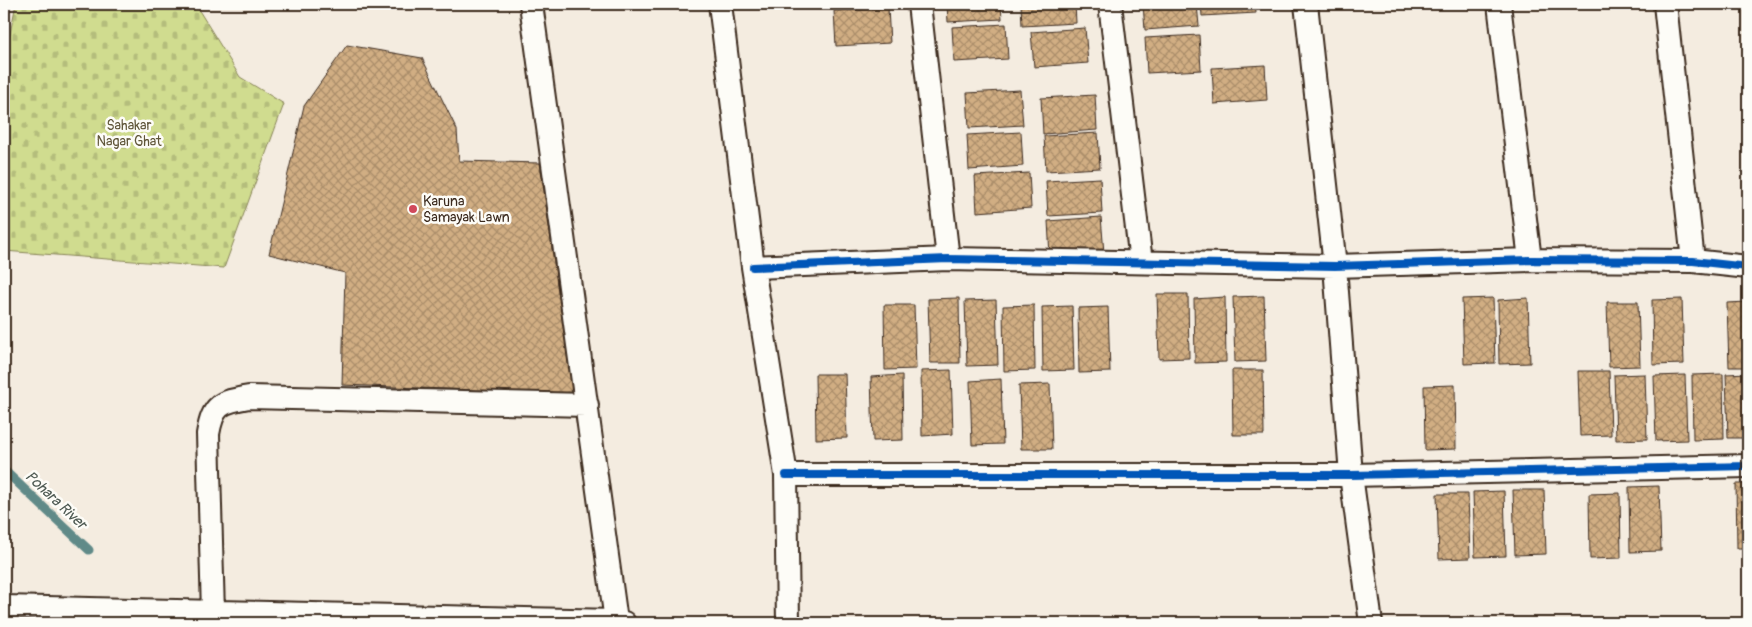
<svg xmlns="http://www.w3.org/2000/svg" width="1752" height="627" viewBox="0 0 1752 627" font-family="Pangolin,sans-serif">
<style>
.cemetery{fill:url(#cemetery-stones);stroke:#868356}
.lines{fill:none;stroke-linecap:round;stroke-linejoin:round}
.stream{stroke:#608a88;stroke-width:9}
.building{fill:url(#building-cross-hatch);stroke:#3b2a1e}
.street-casing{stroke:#3b2a1e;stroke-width:26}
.street{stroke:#fdfcf7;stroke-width:22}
.cycleway-casing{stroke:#fdfcf7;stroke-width:11}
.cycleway{stroke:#0057b8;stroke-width:8}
.poi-dot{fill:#d1495b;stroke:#fdfcf7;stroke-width:2}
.labels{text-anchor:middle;stroke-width:5;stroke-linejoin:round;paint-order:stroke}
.park-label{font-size:14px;fill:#60563a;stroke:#fdfcf7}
.poi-label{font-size:14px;fill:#3b2a1e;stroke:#fdfcf7;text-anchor:start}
.water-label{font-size:15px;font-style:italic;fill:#4e5a53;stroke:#fdfcf7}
</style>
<defs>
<pattern id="cemetery-stones" width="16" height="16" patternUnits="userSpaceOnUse" patternTransform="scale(1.25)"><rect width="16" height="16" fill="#d0dc8f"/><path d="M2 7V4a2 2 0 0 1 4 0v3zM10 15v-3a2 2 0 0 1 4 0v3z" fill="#b4bd7b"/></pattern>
<pattern id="building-cross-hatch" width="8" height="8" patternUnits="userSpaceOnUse" patternTransform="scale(1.25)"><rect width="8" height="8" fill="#d1ae83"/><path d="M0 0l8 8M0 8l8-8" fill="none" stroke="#ab8e6b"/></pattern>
</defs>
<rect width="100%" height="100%" fill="#f4ece0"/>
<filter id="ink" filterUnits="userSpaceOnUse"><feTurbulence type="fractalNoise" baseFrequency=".02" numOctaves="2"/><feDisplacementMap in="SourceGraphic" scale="10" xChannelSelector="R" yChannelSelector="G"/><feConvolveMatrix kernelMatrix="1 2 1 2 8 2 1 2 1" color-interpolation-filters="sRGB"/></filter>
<g filter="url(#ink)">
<path class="cemetery" d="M16,4H195L240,77L284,104L224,268L4,251V63Z"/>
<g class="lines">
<path class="stream" d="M4,470L89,550"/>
</g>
<path class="building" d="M947,4H1001L1002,19L948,22Z
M1021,4H1075L1076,23L1022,26Z
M1143,4H1197L1199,26L1145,30Z
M1201,4H1255L1256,13L1202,16Z
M888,8L890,43L836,46L834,11Z
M1006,24L1008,59L954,62L952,27Z
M1085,28L1088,63L1034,67L1031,32Z
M1199,35L1201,70L1147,73L1145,38Z
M347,45L422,58L457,130L459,161L540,163L573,394L342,385L345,273L269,254L304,106Z
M1265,65L1267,100L1214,104L1212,68Z
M1020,90L1023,125L969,128L967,93Z
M1095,95L1097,130L1043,134L1041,98Z
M1021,132L1023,166L969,170L967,135Z
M1098,133L1100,168L1046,171L1044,136Z
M1029,173L1031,208L977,212L975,176Z
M1100,178L1102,213L1048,216L1046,181Z
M1101,217L1104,253L1050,256L1048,221Z
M1157,294H1188L1189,358L1159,359Z
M1264,296L1266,361L1235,362L1233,297Z
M1225,297L1226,362L1195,363L1194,299Z
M959,298L960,363H930L928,299Z
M1493,298L1495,363L1464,364L1462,299Z
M1528,298L1530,363L1499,364L1498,300Z
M1682,299L1684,364L1653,365L1652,300Z
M996,300L998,365L967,366L965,301Z
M1607,302H1638L1640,366L1609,367Z
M1748,302V367H1729L1727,303Z
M884,305H914L916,369L885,370Z
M1034,305L1035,370L1004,371L1003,306Z
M1072,306L1074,370L1043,371L1042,307Z
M1108,307L1110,372L1079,373L1078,308Z
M951,370L953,434L922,436L921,371Z
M1232,370H1263L1264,435H1233Z
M1578,371H1609L1611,435L1580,436Z
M1748,373V438H1728L1726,374Z
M815,374H845L847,438L816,439Z
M1645,374L1647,439L1616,440L1614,375Z
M1723,374L1724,439L1693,440L1692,375Z
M902,375L903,440L873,441L871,377Z
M1685,375L1687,440L1656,441L1654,376Z
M1001,379L1003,444L972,445L970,381Z
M1050,384L1052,449H1021L1019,385Z
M1455,385L1456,449L1425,450L1424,386Z
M1736,484H1748V548H1737Z
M1659,486L1661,551L1630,552L1629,487Z
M1513,490H1544L1546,554L1515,555Z
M1504,491L1506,556L1475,557L1473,492Z
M1620,493L1621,558L1590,559L1589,494Z
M1437,494H1468L1470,558L1439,559Z"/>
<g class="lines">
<g class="street-casing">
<path id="street" d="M531,4L616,621
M720,4L753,267L786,475L788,623
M919,4L948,259
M1110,4L1141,262
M1306,4L1335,266L1351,475L1371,623
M1499,4L1530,260
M1665,4L1693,261
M753,267L948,259L1335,266L1530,260L1693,261L1748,267
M786,475H1351L1748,466
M4,607L616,621L624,623
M213,613L208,434C213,405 220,402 249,397L587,405"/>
</g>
<use href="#street" class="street"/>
<g class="cycleway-casing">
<path id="cycleway" d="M753,267L948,259L1335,266L1530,260L1693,261L1748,267
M786,475H1351L1748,466"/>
</g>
<use href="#cycleway" class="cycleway"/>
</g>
</g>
<circle class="poi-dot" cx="413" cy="209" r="5"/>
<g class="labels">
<g class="park-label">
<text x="129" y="130">Sahakar<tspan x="129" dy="16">Nagar Ghat</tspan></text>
</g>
<g class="poi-label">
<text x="423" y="206">Karuna<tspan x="423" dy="16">Samayak Lawn</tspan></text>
</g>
<g class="water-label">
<text transform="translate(56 500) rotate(43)" y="5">Pohara River</text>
</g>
</g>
<rect width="1752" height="627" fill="none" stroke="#fdfcf7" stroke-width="20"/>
<rect x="10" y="10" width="1732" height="607" fill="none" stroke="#3b2a1e" stroke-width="2" filter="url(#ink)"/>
</svg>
